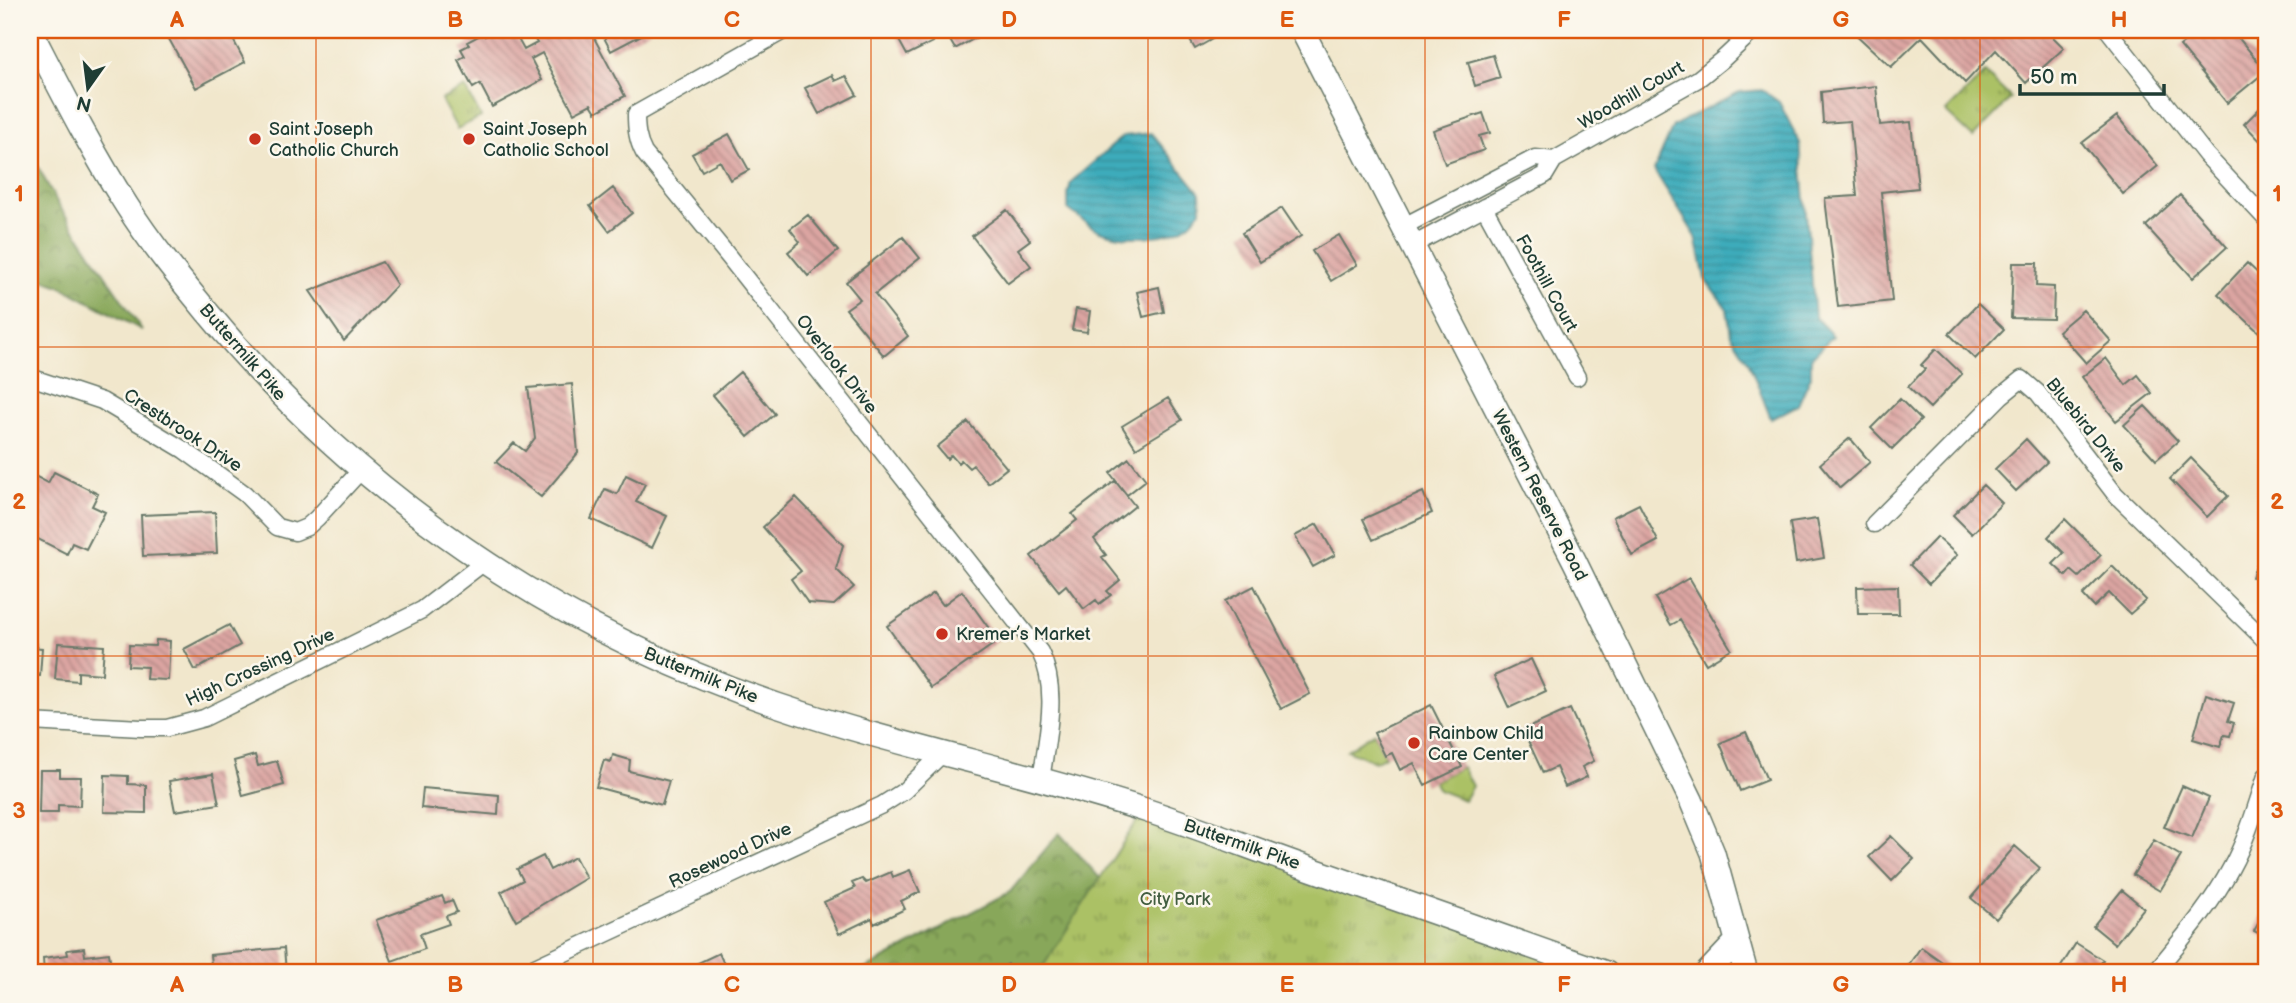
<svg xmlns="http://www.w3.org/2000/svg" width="2296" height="1003" viewBox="0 0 2296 1003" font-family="'Balsamiq Sans',sans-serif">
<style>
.forest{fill:url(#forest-crowns);stroke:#547247;stroke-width:2}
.park{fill:url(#park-tufts);stroke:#657f4c;stroke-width:2}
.water{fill:url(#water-rules);stroke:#2e7478;stroke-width:2}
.building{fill:url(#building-back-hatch)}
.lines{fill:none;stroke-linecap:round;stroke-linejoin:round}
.street-casing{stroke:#687869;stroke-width:19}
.secondary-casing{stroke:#687869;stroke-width:26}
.street{stroke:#fff;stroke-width:16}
.secondary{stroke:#fff;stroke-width:23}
.grid{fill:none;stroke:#de580e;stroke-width:2;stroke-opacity:0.55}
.poi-dot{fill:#c8321e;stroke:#fbf7ec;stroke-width:2.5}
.labels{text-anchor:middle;stroke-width:5;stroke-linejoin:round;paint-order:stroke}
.street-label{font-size:18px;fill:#1f3d34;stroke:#fbf7ec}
.poi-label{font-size:18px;fill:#1f3d34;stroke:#fbf7ec;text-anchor:start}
.park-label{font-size:18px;fill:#425e40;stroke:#fbf7ec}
.neatline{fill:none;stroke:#de580e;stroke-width:2.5}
.grid-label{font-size:23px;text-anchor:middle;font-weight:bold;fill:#de580e}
</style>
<defs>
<pattern id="forest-crowns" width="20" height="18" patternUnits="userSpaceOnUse" patternTransform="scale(1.75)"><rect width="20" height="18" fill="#88a75a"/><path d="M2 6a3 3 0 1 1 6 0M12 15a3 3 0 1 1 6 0" fill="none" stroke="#6f894b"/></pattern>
<pattern id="park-tufts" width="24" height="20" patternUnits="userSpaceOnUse" patternTransform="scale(1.75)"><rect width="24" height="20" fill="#abc165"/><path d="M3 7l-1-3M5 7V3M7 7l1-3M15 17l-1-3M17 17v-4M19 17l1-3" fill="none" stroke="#8b9e54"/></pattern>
<pattern id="water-rules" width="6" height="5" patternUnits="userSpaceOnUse" patternTransform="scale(1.75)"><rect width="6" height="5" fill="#3dacbb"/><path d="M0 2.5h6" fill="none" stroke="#338d99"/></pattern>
<pattern id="building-back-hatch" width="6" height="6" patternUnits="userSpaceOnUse" patternTransform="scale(1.75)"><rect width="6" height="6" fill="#dca5a2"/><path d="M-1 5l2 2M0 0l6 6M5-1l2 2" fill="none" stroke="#b28885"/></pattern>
</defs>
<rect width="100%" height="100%" fill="#fbf7ec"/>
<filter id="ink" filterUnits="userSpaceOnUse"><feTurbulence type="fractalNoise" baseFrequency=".0143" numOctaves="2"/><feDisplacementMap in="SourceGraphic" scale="14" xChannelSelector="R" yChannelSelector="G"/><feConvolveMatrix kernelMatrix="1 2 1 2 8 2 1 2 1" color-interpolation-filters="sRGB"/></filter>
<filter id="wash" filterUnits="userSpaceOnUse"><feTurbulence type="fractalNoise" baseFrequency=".00686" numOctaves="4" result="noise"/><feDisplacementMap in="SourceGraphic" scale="28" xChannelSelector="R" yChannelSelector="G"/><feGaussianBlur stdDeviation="1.57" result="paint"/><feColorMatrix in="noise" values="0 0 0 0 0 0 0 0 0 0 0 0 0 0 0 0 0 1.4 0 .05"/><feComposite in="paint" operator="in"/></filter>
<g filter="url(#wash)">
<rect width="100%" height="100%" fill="#f1e7cc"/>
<path class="forest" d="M30,152L58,204L142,330L60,286L30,275Z
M1059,833L1100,878L1039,973H858L1010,892Z"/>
<path class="park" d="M1985,73L2011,98L1973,137L1946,112Z
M465,87L481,117L457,129L441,100Z
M1374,733L1385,756L1375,762L1347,750Z
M1462,767L1472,786L1464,800L1438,790L1433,781Z
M1144,810L1606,973H1039Z"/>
<path class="water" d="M1762,90L1779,102L1800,143L1815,317L1833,336L1811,358V376L1798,405L1771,419L1748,361L1731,335L1727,309L1705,279L1696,237L1654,170L1673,126L1739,92Z
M1151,133L1200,193L1201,211C1197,214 1194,220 1190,223C1169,240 1124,240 1100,231C1088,226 1078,216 1068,209V194L1071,182L1123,136Z"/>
<g id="blocks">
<path class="building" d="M164,30H228L245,62L196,88Z
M498,30H513L524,50L537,43L529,30H651L611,51L600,30L592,34L625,96L596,112L591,104L574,113L542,53L531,59L542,80L492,107L480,84L473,88L458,60L465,56L461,49L469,45L467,42L484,33L485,36Z
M905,30H926L933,42L907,55L896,35Z
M944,30H981L983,34L955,49Z
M1184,30H1228L1195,49Z
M1851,30H2046L2064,48L2026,83L1996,50L1965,83L1922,37L1891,67Z
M2201,30H2232L2266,71L2227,103L2180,46Z
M1493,55L1500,78L1475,86L1468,62Z
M832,75L835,81L846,76L857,95L819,114L805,88Z
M1876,86L1880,125L1911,122L1918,188L1881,192L1892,301L1838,307L1825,198L1857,196L1850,121L1823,123L1821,92Z
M2266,102V147L2244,124Z
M1483,113L1490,133L1479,136L1484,150L1445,164L1433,130Z
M2117,116L2158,166L2123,194L2082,143Z
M729,134L749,170L730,180L720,161L702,171L692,154Z
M613,188L632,213L609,231L590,206Z
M2180,195L2227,247L2193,278L2146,226Z
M1282,208L1301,236L1260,262L1242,233Z
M1007,210L1030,240L1018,249L1031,266L1008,283L972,236Z
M808,215L838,251L808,276L788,252L800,242L790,229Z
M1339,235L1357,265L1331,281L1312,251Z
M903,237L920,258L875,294L908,336L884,356L846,309L860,299L846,282Z
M382,262L397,285L344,341L310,291Z
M2013,263H2037L2036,286L2054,287L2053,319L2011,318Z
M2247,263L2266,281V331L2262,335L2218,294Z
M1159,287L1164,312L1143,317L1137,292Z
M1978,304L2004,329L1975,359L1949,334Z
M1076,309L1090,311L1087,332L1072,330Z
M2083,310L2111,341L2086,363L2058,331Z
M1936,349L1962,374L1930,408L1908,387L1925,369L1921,365Z
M2106,358L2126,385L2138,375L2152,393L2116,421L2082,377Z
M740,372L775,414L748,437L713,395Z
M572,384L578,453L541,497L496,462L514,443L525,451L535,438L528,388Z
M1168,398L1182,420L1136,448L1122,426Z
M1900,399L1921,420L1892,449L1871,428Z
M2145,406L2178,441L2156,460L2124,425Z
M968,422L1007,468L988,483L973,465L969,468L961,460L958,463L951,455L947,459L937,447Z
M1850,438L1870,462L1840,488L1820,464Z
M2026,439L2047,462L2016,491L1995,469Z
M1129,458L1146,480L1127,495L1110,473Z
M2191,458L2228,496L2207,517L2170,479Z
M54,472L98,494L92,506L105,512L86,549L72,543L67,554L30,535V481L33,475L48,483Z
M626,475L645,484L636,502L667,516L652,548L591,519L605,489L617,494Z
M1115,481L1135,506L1094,539L1106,555L1102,557L1120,580L1107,591L1111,595L1099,604L1096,600L1084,609L1066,585L1059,591L1031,556L1077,520L1072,514Z
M1983,485L2002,503L1972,534L1953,515Z
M1423,492L1432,513L1373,540L1363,519Z
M796,497L843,545L836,569L854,587L834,605L808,603L791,579L801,571L763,527Z
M1639,504L1658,541L1632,555L1613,517Z
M215,512L217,553L143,556L141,515Z
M1817,519L1824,558L1796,563L1790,523Z
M2065,519L2101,555L2079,577L2071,570L2066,576L2053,564L2064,553L2048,537Z
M1317,524L1335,555L1313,567L1295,536Z
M1937,537L1957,555L1929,584L1910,565Z
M2266,539V582L2252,577Z
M2112,566L2146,600L2130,614L2109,593L2094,607L2083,595Z
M1689,578L1731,649L1706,664L1680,620L1671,625L1655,598Z
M1254,586L1310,694L1281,709L1225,601Z
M1898,586L1899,614H1858L1857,587Z
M962,591L998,641L931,688L887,626L934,593L943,605Z
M229,625L240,645L195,670L184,649Z
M156,640L170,641L168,680L146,679L147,667L128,666L129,645L155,646Z
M58,643L104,646L102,674L78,672V681L55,679Z
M30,647L42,648L40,676H30Z
M1531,659L1546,691L1509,708L1494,676Z
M2206,694L2234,703L2228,721L2234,723L2230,736L2224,735L2220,747L2193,739Z
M1431,705L1462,767L1425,785L1414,763L1400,770L1392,753L1385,756L1374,733Z
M1570,709L1594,761L1582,767L1587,777L1565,787L1556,767L1543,773L1523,730Z
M1746,732L1767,780L1740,791L1720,743Z
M255,755L258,766L277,761L284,785L243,796L234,761Z
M613,755L630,760L629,771L669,781L662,805L596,787L604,760L611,762Z
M40,770H60V777H81L80,806L58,805V813H39Z
M213,774L219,804L175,811L169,781Z
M105,775L128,776V784L146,785V813L104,812Z
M2182,786L2209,798L2192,838L2164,827Z
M423,788L499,795L498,815L421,808Z
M1891,836L1914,859L1892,881L1869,857Z
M2154,840L2181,856L2160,891L2133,875Z
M2015,846L2040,868L1996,919L1971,898Z
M543,856L550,870L575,857L586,878L516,920L501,892L523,880L517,869Z
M910,870L920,892L901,901L905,909L874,924L872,918L839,934L824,902L855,888L852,883L862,879L866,883L891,872L893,877Z
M2122,890L2144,908L2115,944L2093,926Z
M442,896L445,903L452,900L457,912L446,916L449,924L420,934L425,949L392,961L376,920Z
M2266,909V937L2254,931Z
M2076,943L2103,960L2094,973H2057Z
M1921,947L1948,966L1942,973H1903Z
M84,948L85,956L109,953L111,966L123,965L124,973H44L43,958L68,955L67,950Z
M284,948L286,972L212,973L210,955Z
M719,953L728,973H677Z
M1008,964L1013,973H991Z"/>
</g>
</g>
<g filter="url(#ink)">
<use href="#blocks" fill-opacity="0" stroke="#687869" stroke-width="2"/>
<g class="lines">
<g class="street-casing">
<path id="street" d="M785,30L636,114C636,128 637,140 644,153L729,257L1040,652C1060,691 1046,740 1041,781
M2108,30L2206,155L2266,219
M1484,207L1577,377
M1404,226L1535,158L1554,160
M1413,245L1545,175L1554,160L1698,79L1723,59L1754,30
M30,377L102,401L184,450L245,494L277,527L295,532L307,527L317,518L362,469
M1874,524L2001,396L2022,379L2038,393L2115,494L2266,641
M30,722L141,728H167L204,718L422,610L483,563
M522,973L882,805L904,791L942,754
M2154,973C2181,940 2211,906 2231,868C2247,839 2256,807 2266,776"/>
</g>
<g class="secondary-casing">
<path id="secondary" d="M30,30C61,90 91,150 127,206C151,244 180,279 208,313C358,495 554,629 777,705C898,746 1024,771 1145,810C1200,828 1254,849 1308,868C1408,903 1507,938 1606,973
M1302,30L1575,562L1691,800L1713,853L1746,973
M1707,973L1737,941"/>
</g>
<use href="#street" class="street"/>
<use href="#secondary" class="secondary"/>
</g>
</g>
<path class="grid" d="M316,30V973M593,30V973M871,30V973M1148,30V973M1425,30V973M1703,30V973M1980,30V973M30,347H2266M30,656H2266"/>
<g class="poi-dot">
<circle cx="255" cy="139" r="7"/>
<circle cx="469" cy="139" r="7"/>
<circle cx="942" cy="634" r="7"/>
<circle cx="1414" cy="743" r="7"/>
</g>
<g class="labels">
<g class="street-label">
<text transform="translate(1631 95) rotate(-30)" y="6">Woodhill Court</text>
<text transform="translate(1547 283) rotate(61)" y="6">Foothill Court</text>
<text transform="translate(243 352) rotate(49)" y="6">Buttermilk Pike</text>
<text transform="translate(837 364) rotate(52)" y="6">Overlook Drive</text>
<text transform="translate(2086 425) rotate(51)" y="6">Bluebird Drive</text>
<text transform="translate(183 430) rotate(33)" y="6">Crestbrook Drive</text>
<text transform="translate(1540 495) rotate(63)" y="6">Western Reserve Road</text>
<text transform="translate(260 667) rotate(-25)" y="6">High Crossing Drive</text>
<text transform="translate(701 675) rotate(22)" y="6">Buttermilk Pike</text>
<text transform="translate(1242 844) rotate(19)" y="6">Buttermilk Pike</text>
<text transform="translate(730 855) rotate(-25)" y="6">Rosewood Drive</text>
</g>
<g class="poi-label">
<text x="269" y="135">Saint Joseph<tspan x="269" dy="21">Catholic Church</tspan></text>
<text x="483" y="135">Saint Joseph<tspan x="483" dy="21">Catholic School</tspan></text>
<text x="956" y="640">Kremer’s Market</text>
<text x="1428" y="739">Rainbow Child<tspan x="1428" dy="21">Care Center</tspan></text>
</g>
<g class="park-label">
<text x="1175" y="905">City Park</text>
</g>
</g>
<rect width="2296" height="1003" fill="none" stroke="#fbf7ec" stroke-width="77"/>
<g transform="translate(88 88) rotate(194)" stroke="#fbf7ec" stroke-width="5" paint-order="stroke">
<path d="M0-5L12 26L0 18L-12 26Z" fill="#1f3d34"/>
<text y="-10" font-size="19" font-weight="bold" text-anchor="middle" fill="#1f3d34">N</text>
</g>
<path d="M2020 84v10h144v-10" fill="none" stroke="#1f3d34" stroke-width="3.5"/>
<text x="2030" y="84" font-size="21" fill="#1f3d34" stroke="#fbf7ec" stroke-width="5" paint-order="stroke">50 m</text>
<rect x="38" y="38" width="2220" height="926" class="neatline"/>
<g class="grid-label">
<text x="177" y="27">A</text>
<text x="455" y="27">B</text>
<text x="732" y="27">C</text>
<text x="1009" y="27">D</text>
<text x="1287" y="27">E</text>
<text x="1564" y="27">F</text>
<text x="1841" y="27">G</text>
<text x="2119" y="27">H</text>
<text x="19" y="201">1</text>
<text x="2277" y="201">1</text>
<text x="19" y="509">2</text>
<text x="2277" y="509">2</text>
<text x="19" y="818">3</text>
<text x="2277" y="818">3</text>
<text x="177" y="992">A</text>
<text x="455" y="992">B</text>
<text x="732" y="992">C</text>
<text x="1009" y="992">D</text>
<text x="1287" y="992">E</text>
<text x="1564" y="992">F</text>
<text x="1841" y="992">G</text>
<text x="2119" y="992">H</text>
</g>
</svg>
